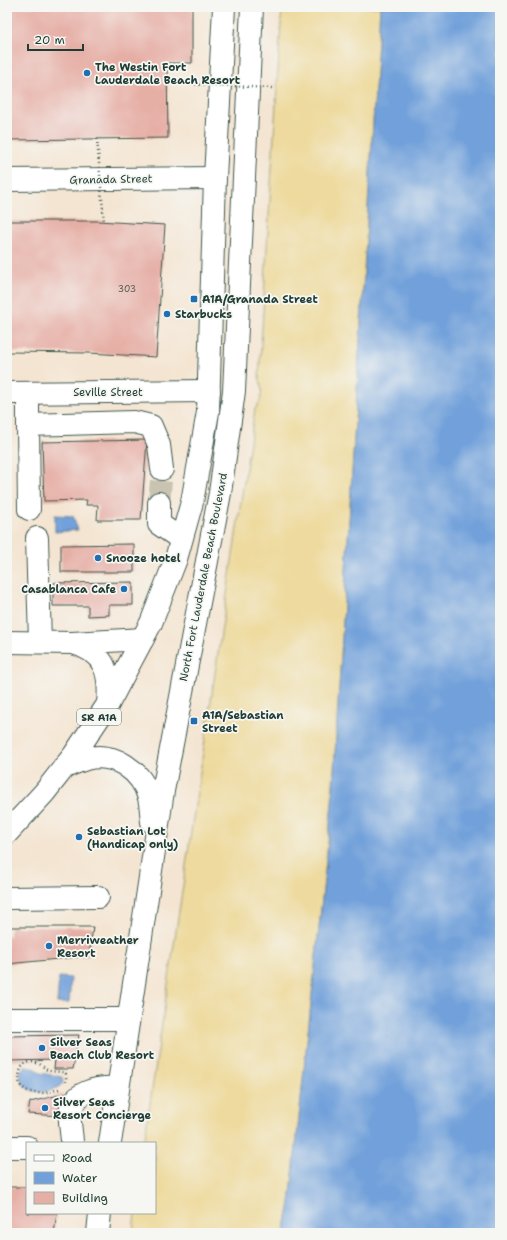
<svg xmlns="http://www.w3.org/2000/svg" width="507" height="1240" viewBox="0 0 507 1240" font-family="'Shantell Sans',sans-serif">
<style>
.sand{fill:#eeda9e;stroke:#868c69}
.water{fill:#71a0da;stroke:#486e87}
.building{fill:#e6afa6}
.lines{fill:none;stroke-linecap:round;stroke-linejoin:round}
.minor-tunnel{stroke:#c9c3b2;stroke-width:22;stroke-dasharray:22 11;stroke-linecap:butt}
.minor-casing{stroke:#3f564c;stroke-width:24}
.major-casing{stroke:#3f564c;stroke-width:24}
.path{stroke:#3f564c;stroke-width:2.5;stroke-dasharray:1 3;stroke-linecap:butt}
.minor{stroke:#fff;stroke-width:22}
.major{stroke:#fff;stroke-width:22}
.path-bridge{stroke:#3f564c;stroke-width:2.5;stroke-dasharray:1 3;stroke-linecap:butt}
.poi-dot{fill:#1f6fb2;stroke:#f6f6f2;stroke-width:1.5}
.labels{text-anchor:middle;stroke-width:3.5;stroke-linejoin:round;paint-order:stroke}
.number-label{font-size:9px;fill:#515a50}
.shield{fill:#f6f6f2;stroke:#60746d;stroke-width:1}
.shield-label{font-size:10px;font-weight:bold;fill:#1f3d34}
.poi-label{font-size:11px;font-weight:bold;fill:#1f3d34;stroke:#f6f6f2;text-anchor:start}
.street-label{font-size:11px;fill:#1f3d34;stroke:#f6f6f2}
</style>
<rect width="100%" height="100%" fill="#f6f6f2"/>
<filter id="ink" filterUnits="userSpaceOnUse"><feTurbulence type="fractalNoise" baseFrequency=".025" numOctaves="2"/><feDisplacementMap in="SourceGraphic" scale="8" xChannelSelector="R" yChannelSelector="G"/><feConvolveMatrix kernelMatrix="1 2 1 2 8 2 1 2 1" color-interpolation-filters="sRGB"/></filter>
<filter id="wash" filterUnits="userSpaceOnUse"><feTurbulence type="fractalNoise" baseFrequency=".012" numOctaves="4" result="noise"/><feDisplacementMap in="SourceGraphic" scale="16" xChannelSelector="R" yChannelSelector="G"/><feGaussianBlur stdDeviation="0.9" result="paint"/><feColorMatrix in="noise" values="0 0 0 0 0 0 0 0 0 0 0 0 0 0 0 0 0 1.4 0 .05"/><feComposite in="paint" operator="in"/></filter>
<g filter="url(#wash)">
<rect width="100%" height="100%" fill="#f4e5d2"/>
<path class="sand" d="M282,7H380L332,804L290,1203L284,1233H133L135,1213H155V1143H144L255,409C263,401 263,387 259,377Z"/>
<path class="water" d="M380,7H500V1233H284L290,1203L332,804Z
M55,515L73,516L78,530L55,532Z
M59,977L71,978L69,1003H57Z
M25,1067L34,1068L40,1073L62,1077L63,1083C50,1097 18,1096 20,1071Z"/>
<g id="blocks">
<path class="building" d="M7,7H192V63H167L168,138L7,140Z
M7,221H97L165,225L156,357L89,353L7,352Z
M147,440L141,520H97L98,505H86L87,500L44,501L42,442Z
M134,544V572H61V545Z
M133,582V605H109V615L88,616V606H53V583Z
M10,927H93L89,956L7,964V936H10Z
M79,1035L73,1069H54L55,1060L7,1061V1036Z
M64,1094L61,1116L28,1114L30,1102Z
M7,1098H9L8,1117H7Z
M7,1187H27V1213H57L54,1233H7Z"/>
</g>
</g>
<g filter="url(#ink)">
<use href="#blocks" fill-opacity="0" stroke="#3f564c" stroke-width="1"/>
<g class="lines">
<path class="minor-tunnel" d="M159,503L162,469"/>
<g class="minor-casing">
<path id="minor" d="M7,180L215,178
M7,393L209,391
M28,393V425L134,422L151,426L159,445L162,469
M28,425L29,509
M159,503V524L181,539
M37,538L40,642
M7,642L72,643L143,639
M73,643C105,652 111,673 108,704
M7,898L98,897
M7,1019H128
M72,1143C72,1134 69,1124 70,1114C72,1091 98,1087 117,1088
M7,1147H27"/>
</g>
<g class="major-casing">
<path id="major" d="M63,768C70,765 78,761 86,759C114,751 142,771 149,798C151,806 151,814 152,822
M7,833L44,793L74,755L108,704L151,623L176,559L192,502L208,412L215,178L224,7
M110,1143L163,791L220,493L234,391L252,7
M98,1233L100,1213"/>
</g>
<path class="path" d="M59,1089C45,1094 30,1096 20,1085C17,1074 21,1058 37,1063C41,1064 44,1068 47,1070C54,1073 60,1070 66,1074V1082"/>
<use href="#minor" class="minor"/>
<use href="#major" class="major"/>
<path class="path-bridge" d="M167,83L272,88
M97,139L104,222"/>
</g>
</g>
<g class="poi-dot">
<circle cx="87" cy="73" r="4"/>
<rect x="190" y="295" width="8" height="8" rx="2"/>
<circle cx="167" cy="314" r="4"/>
<circle cx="98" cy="558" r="4"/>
<circle cx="124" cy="589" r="4"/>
<rect x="190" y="717" width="8" height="8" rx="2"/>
<circle cx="79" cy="837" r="4"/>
<circle cx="49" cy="946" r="4"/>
<circle cx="42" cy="1048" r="4"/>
<circle cx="45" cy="1108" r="4"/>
</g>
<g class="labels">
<g class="number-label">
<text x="127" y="292">303</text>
</g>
<rect class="shield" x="77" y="709" width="44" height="16" rx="3"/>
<g class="shield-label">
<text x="99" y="721">SR A1A</text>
</g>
<g class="poi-label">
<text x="95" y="71">The Westin Fort<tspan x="95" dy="13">Lauderdale Beach Resort</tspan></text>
<text x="202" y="303">A1A/Granada Street</text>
<text x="175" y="318">Starbucks</text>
<text x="106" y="562">Snooze hotel</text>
<text x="116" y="593" text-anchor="end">Casablanca Cafe</text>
<text x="202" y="719">A1A/Sebastian<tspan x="202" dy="13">Street</tspan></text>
<text x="87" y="835">Sebastian Lot<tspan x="87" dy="13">(Handicap only)</tspan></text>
<text x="57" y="944">Merriweather<tspan x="57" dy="13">Resort</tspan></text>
<text x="50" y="1046">Silver Seas<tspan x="50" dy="13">Beach Club Resort</tspan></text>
<text x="53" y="1106">Silver Seas<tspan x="53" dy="13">Resort Concierge</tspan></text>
</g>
<g class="street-label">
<text transform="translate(111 179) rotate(-1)" y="4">Granada Street</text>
<text x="108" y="396">Seville Street</text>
<text transform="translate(203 577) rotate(-79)" y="4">North Fort Lauderdale Beach Boulevard</text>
</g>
</g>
<rect width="507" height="1240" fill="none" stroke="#f6f6f2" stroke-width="24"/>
<rect x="26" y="1142" width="130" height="72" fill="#f6f6f2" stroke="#a0aca6"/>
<rect x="34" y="1155" width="20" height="6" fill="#ffffff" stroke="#a0aca6"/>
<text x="62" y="1162" font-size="12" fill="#1f3d34">Road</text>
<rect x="34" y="1172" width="20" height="12" fill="#71a0da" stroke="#a0aca6"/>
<text x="62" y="1182" font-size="12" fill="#1f3d34">Water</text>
<rect x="34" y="1192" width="20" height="12" fill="#e6afa6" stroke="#a0aca6"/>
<text x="62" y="1202" font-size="12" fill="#1f3d34">Building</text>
<path d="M28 44v6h55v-6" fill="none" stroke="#1f3d34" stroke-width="2"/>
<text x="34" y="44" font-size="12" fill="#1f3d34" stroke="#f6f6f2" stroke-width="3" paint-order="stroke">20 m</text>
</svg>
